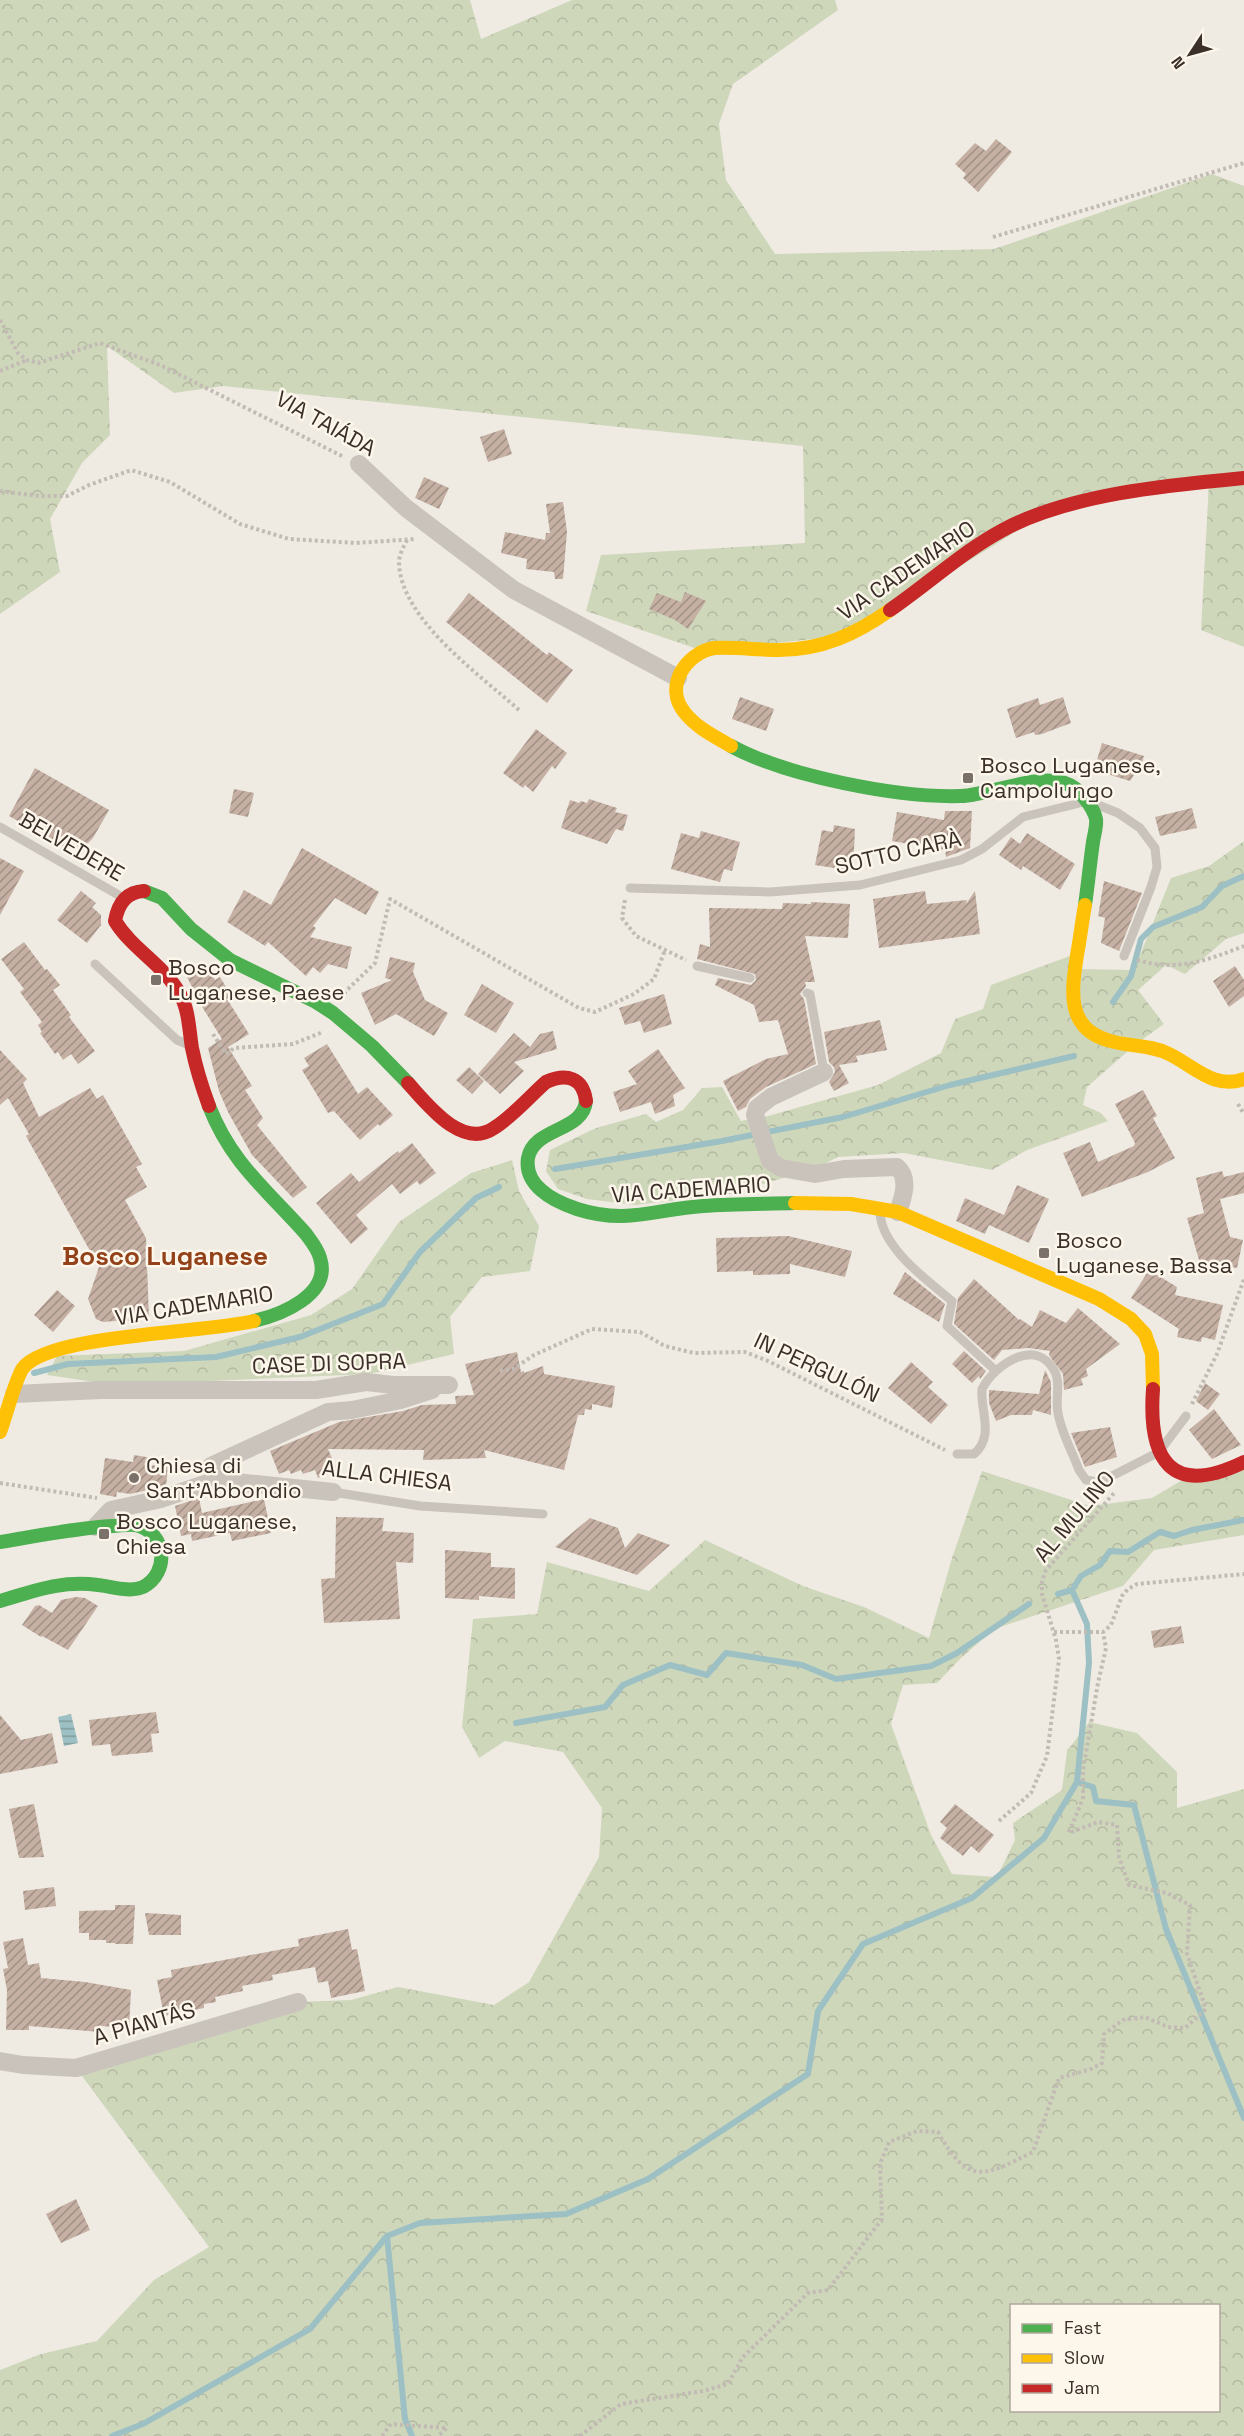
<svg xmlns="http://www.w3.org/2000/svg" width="1244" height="2436" viewBox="0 0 1244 2436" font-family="'Space Grotesk',sans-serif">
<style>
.forest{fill:url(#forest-crowns);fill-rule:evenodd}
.water{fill:url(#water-rules)}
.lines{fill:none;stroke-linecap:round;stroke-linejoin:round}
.stream{stroke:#9cc0c3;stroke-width:6}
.building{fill:url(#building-hatch)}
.path{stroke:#c2bbb4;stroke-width:4;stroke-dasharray:3 3;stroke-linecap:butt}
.lane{stroke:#c9c3bc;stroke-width:9}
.street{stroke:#c9c3bc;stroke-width:18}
.fast{stroke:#4caf50;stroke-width:14}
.slow{stroke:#ffc107;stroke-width:14}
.jam{stroke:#c62828;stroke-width:14}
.poi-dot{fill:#7a716a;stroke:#fcf6eb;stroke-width:2}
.labels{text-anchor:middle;stroke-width:5;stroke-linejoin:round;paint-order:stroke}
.street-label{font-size:22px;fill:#3b3029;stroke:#fcf6eb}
.poi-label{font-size:22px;fill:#3b3029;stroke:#fcf6eb;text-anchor:start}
.quarter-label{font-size:26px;font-weight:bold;fill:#934119;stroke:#fcf6eb}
</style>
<defs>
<pattern id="forest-crowns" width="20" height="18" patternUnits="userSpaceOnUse" patternTransform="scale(1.5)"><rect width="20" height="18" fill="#cfd7bb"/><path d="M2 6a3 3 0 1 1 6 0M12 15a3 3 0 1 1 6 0" fill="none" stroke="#b3b9a1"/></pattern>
<pattern id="water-rules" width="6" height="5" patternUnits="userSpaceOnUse" patternTransform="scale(1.5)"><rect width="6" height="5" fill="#9cc0c3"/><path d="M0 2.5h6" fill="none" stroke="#809c9e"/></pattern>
<pattern id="building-hatch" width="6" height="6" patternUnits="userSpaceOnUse" patternTransform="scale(1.5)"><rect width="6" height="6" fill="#c5b0a3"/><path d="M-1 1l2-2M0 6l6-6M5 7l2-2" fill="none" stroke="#a19085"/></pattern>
</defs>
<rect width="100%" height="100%" fill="#efebe3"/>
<path class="forest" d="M0,0H470L481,39L572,0H835L838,10L733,84L719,124L726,180L775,254L994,249L1212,174L1244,186V647L1201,630L1209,482L1052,509L850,635L703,651L586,611L601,555L805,543L803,446L223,386L174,393L107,346L110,435L82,463L50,519L60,572L0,614Z
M1244,841V933L1226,939L1185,974L1166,965L1138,990L1164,1024L1136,1044L1087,1087L1083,1105L1101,1113L1108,1121L1027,1150L992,1170L904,1153L838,1157L814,1169L729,1194L635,1205L587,1199L558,1189L546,1171L550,1150L596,1128L646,1114L656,1122L683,1110L702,1088L722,1087L741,1121L768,1116L878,1085L941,1053L955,1019L983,1009L991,985L1078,953L1076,969L1134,970L1171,878L1209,866Z
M512,1160L519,1191L539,1226L530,1271L482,1277L450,1317L454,1354L369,1374L144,1384L101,1383L47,1375L57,1356L184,1351L311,1315L352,1289L399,1222L471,1173Z
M1244,1462V1535L1154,1550L1123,1586L994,1629L960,1659L937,1683L903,1685L891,1724L931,1835L952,1874L997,1877L1015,1840L1013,1823L1062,1790L1067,1751L1089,1722L1137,1733L1177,1772V1808L1244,1789V2436H0V2370L41,2354L97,2341L154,2280L209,2247L76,2068L298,2002L351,2000L398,1987L494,2005L529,1982L599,1857L602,1808L563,1752L505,1741L479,1758L462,1727L473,1619L537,1614L547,1562L649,1591L705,1540L803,1586L864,1607L929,1638L952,1558L982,1471L1090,1506L1152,1498L1189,1476ZM1012,2306H1218V2410H1012Z"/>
<path class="water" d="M71,1714L78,1743L64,1746L58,1717Z"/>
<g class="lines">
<path class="stream" d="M1113,1002L1131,976L1141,939L1153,927L1202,907L1222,886L1244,876
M555,1169L722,1141L843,1117L950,1085L1074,1056
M34,1373L68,1364L216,1357L300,1337L383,1304L420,1252L476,1198L499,1187
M1058,1594L1072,1590
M516,1723L605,1707L623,1685L670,1665L707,1675L726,1653L802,1665L836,1679L931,1666L957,1653L1029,1604
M1077,1782L1093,1787L1096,1801L1134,1805L1166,1929L1244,2118
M387,2236L405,2419L412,2436
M112,2436L143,2424L310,2329L387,2236L420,2223L566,2214L648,2179L808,2074L818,2011L863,1944L972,1898L1044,1838L1077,1782L1089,1663L1087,1624L1072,1590L1081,1576L1100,1565L1110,1551L1128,1552L1160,1532L1174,1536L1192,1530L1244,1520"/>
</g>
<path class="building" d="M996,139L1012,152L978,192L963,178L966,174L955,164L975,143L986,151Z
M504,429L512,454L488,462L480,437Z
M424,477L449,488L439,509L415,498Z
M563,502L567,532L563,579H555L554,572L526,569L527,559L501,553L505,532L545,540L546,533H550L546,504Z
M685,592L706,601L688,629L675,620L649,609L657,593L681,602Z
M469,593L547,655L549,652L573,670L547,703L446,622Z
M740,697L774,709L766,731L732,719Z
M1063,697L1071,723L1042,734L1035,735L1034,732L1016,738L1007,709L1038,698L1040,705Z
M536,729L567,753L555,769L552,766L533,792L525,785L523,788L503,773Z
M1102,743L1144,756L1139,773L1136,772L1130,781L1094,770Z
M35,768L109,810L93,838L80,851L70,845L68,849L9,816Z
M234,789L254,793L248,817L229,813Z
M589,799L617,808L615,812L628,815L623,831L616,829L607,844L561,828L570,800L579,803L581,801L587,803Z
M1192,808L1197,828L1160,836L1155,817Z
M945,811H972L970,848L946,857L945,850L892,841L897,812L944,820Z
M834,825L855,829L853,871L815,865L822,830L833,832Z
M701,831L740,842L732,871L724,869L720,882L671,869L681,833L699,838Z
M1027,833L1075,864L1060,890L1023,866L1021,870L999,855L1011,837L1020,844Z
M302,848L379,892L366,915L335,898L313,926L316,928L310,937L352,947L347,969L328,964L320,973L313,967L306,976L268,942L265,946L227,922L244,890L271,905Z
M0,858L24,871L0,915Z
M1104,881L1142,893L1119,951L1101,943L1105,918L1098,916Z
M81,891L96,903L92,907L101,915V925L87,943L57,920Z
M925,891L927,904L967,900L966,904L975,891L980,934L879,948L873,899Z
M811,902L850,904L848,938L805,936L815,982H805L806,986L800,994L804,999L816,1064L766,1087L750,1099L746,1107L738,1111L723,1081L766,1059L788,1054L778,1020L759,1022L754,1005L715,985L718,978L751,985L756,980L755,974L697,959L700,944L710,947L709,908L782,909L783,903L811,904Z
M24,942L45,970L47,969L60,985L53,990L71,1015L69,1017L95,1051L78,1064L71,1054L63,1060L58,1052L55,1054L40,1033L42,1032L38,1025L42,1022L20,992L24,989L1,959Z
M390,957L415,963L413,972L425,1000L448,1013L434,1036L396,1014L375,1025L361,993L392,980L385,978Z
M206,965L215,980L220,977L232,997L227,999L249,1034L228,1047L252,1086L245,1090L263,1118L257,1125L307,1187L293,1198L252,1155L228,1112L219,1091L208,1048L222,1039L201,1005L187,977Z
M1235,966L1244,980V996L1229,1007L1213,981Z
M482,984L514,1003L496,1033L464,1015Z
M664,994L672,1024L644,1033L640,1021L625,1025L619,1008Z
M880,1020L887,1050L856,1056L858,1062L839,1065L849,1083L834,1091L829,1082L835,1072L834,1067L829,1062L824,1032Z
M553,1031L557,1049L514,1062L524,1071L500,1094L478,1074L514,1033L530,1047L540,1034Z
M327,1044L358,1094L367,1087L393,1115L380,1126L378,1124L360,1140L334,1111L328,1113L302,1070L309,1066L304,1058Z
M658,1049L685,1088L673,1095L675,1106L655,1114L651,1102L620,1112L613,1092L637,1084L628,1071Z
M0,1050L27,1079L23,1083L39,1117L90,1088L97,1099L103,1095L142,1164L136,1167L147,1187L125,1200L146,1238L149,1318L130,1321L126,1320L103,1322L96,1319L88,1299L99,1267L26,1136L29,1134L8,1098L0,1105Z
M469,1067L484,1081L472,1094L456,1080Z
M1143,1090L1157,1116L1153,1118L1175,1158L1148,1172L1082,1197L1063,1153L1090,1142L1098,1162L1134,1146L1135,1143L1115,1104Z
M412,1143L436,1173L420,1185L417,1181L400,1194L392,1184L356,1215L368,1229L351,1244L316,1203L351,1173L359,1182L398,1151L399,1153Z
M1222,1171L1224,1177L1244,1172V1193L1220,1199L1230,1237L1243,1240L1237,1268L1199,1260L1187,1218L1204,1213L1196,1178Z
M1017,1185L1049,1199L1029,1243L989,1225L985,1234L956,1221L965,1198L1004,1215Z
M788,1236L852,1251L845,1277L790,1264V1274L753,1275V1271L717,1272L716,1238Z
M1149,1270L1177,1287L1175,1295L1223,1305L1215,1340L1202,1337L1201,1342L1177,1337L1179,1329L1131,1298Z
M905,1272L945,1304L939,1322L893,1294Z
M974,1279L1019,1320L1020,1319L1032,1327L1040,1310L1066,1323L1078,1308L1120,1344L1086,1369L1088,1376L1081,1379L1083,1385L1064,1390L1063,1374L1049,1355L1050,1351L1028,1348L1002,1350L994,1360L954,1324L958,1298Z
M57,1290L75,1306L53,1332L34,1315Z
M964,1351L986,1371L980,1379L979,1376L972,1383L952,1364Z
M517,1352L521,1372L524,1371V1373L543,1366L544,1374L615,1386L612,1408L592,1404V1410L585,1409L584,1415H578L564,1470L484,1450L486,1458L423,1460L424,1450L328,1449L337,1470L318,1478L315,1470L303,1474L301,1470L291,1474L289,1470L279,1474L270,1451L339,1422L403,1411L422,1405L456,1404L455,1396L474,1395L465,1364Z
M911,1362L933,1382L928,1387L948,1405L931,1424L888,1388Z
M1045,1370L1051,1382V1415L1033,1410L1032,1415H1011L996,1421L989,1403V1390L1039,1394Z
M1205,1383L1220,1394L1208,1410L1196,1401Z
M1214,1409L1241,1445L1212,1459L1189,1430Z
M1110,1427L1117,1457L1085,1467L1071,1433Z
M134,1455L152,1458L150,1465L168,1467L166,1486L130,1494L117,1492L116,1497L100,1494L105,1458L133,1462Z
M199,1498L202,1513L264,1499L271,1533L232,1541L230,1533L192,1541L191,1534L181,1536L175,1506Z
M336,1517L384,1518L382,1531L414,1533L413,1563L396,1562L400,1619L324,1623L321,1579L335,1578Z
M590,1518L618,1528L625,1548L638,1533L670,1545L637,1575L555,1547Z
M445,1550L491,1553V1567L515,1568V1599L479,1596V1600L445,1598Z
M76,1597L85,1598L98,1606L68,1650L42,1636L41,1637L22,1625L35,1606L39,1605L52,1613L61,1600Z
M1181,1626L1184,1643L1154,1648L1151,1631Z
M156,1712L159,1733L151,1734L153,1752L112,1756L110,1744L92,1746L89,1720Z
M0,1715L21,1740L52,1733L58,1763L0,1774Z
M34,1804L44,1857L19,1858L9,1809Z
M955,1804L994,1835L979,1853L971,1846L963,1856L940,1838L947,1828L940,1822Z
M54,1887L56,1906L25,1910L23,1891Z
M115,1905H135L133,1944H115V1943H106V1940H89V1933H79V1911L115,1910Z
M145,1913L181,1915V1935H149Z
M348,1929L352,1950L357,1949L365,1991L331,1998L328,1981L318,1983L315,1967L272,1975L273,1980L242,1986L243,1991L215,1997L216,2002L204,2004V2008L164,2016L157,1980L172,1977L171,1970L299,1946L298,1939Z
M23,1938L28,1965L39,1963L41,1978L85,1982L131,1990L129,2028L101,2026L100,2032L29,2026V2030H6L7,1990L3,1969L8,1968L3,1942Z
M76,2199L90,2230L61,2243L46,2214Z"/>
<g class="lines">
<path class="path" d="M993,237L1244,163
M0,320L18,353L27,360L38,363L100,343L160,365L344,457
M0,371L27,360
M0,491L39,496H67L89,485L131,470L170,482L240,524L289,539L356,543L416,539
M407,540C404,546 399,555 399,562C400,619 479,674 519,710
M625,900L622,918L636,936L686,960
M1137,960C1177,972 1208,960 1244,946
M345,994V992L375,963L390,899L579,1008L595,1012L634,994L654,979L665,950
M213,1034L226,1054L234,1048L293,1044L323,1032
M1238,1104L1244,1114
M500,1371L513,1369L534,1355L592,1329L640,1332L665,1346L694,1353L745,1352L768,1361L945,1450
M1192,1404L1217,1354L1244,1279
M0,1483L97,1498
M1054,1632H1103L1111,1625L1122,1596L1128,1589L1137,1584L1244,1574
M999,1821L1031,1793L1047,1756L1059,1659L1056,1640L1042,1594V1581L1046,1570L1115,1492
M382,2436L391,2424L447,2428L438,2436
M580,2436L621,2404L703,2391L728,2384L742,2358L808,2293L828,2290L882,2219L880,2164L889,2142L917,2131L938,2132C969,2187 984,2176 1033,2152L1059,2078L1091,2069L1102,2063L1104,2034L1123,2020L1145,2017L1168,2027L1185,2028L1206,2009L1187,1954L1190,1905L1167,1893L1129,1885L1119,1857L1117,1825L1098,1822L1069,1833L1083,1798V1770L1098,1683L1106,1648L1103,1632"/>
<path class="lane" d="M0,827L122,897
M630,888L770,892L860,885L961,860L982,849L1023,817L1088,801L1118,813L1140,828L1155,848L1157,867L1151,887L1124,956
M95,964L177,1040L189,1045
M697,966L750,978
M807,993L810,994L824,1072
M880,1210C879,1246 927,1280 952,1301L947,1326L995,1370
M957,1454H974C995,1436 980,1411 982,1389C995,1364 1037,1336 1055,1372C1061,1384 1055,1400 1058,1413C1061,1432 1072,1451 1079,1470L1086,1480L1097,1482L1104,1480L1159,1452L1186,1416
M333,1492L420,1506L543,1514"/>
<path class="street" d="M359,464L406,508L514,590L678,678
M824,1072L771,1097L757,1108L755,1115L770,1161L781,1168L815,1174L844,1169L897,1167C910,1178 903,1198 898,1212
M14,1394L101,1390H316L366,1382L393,1385H449
M216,1480L211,1466L328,1412L352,1410L401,1400L432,1390
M95,1527L111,1510L161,1499L216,1480L333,1492
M0,2061L23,2065L76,2068L298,2002"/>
<path class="fast" d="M731,746C786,776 898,798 961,796C994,795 1049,767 1076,789C1084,796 1094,809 1096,819C1097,826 1094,835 1093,842C1090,863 1088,884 1085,905
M144,891L162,898L191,929L230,960L316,1002L333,1013L372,1046L408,1083
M586,1101C583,1132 534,1127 528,1158C526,1171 532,1182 541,1190C551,1199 565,1205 577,1209C627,1225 656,1209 703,1206C734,1204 764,1204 795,1203
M209,1106C231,1163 267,1190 306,1234C311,1241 318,1249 320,1258C332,1295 280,1315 254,1321
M0,1542C37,1536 75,1528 113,1526C119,1526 129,1524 135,1525C167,1532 170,1573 143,1587C130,1593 110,1586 98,1585C62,1580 34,1591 0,1601"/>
<path class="slow" d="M731,746C714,736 697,728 685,713C663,687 686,653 714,648C736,647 758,650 779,650C822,650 856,634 890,610
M1085,905C1082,922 1080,939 1077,955C1072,989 1065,1027 1107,1040C1127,1047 1150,1044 1169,1054C1194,1066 1214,1090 1244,1079
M795,1203L851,1204L898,1212L1099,1299L1131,1319L1145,1334L1152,1354L1153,1389
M0,1432C5,1419 16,1377 23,1368C49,1334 206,1333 254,1321"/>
<path class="jam" d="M890,610C928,584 962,552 1003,530C1069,494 1169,485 1244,478
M144,891C126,892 118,904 115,921C132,949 164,965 180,994C189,1010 189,1030 192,1048C196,1068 202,1087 209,1106
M408,1083C427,1104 462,1150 494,1128C513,1116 529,1097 546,1082C566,1073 583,1077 586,1101
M1153,1389C1148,1459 1170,1498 1244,1462"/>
</g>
<g class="poi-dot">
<rect x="962" y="772" width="12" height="12" rx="3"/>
<rect x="150" y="974" width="12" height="12" rx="3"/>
<rect x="1038" y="1247" width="12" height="12" rx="3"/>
<circle cx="134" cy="1478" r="6"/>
<rect x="98" y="1528" width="12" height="12" rx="3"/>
</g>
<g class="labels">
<g class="street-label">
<text transform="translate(326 423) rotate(29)" y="8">VIA TAIÁDA</text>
<text transform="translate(906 570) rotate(-34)" y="8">VIA CADEMARIO</text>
<text transform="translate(72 846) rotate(30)" y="8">BELVEDERE</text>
<text transform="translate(898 852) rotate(-13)" y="8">SOTTO CARÀ</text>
<text transform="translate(691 1189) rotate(-4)" y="8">VIA CADEMARIO</text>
<text transform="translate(194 1305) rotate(-9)" y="8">VIA CADEMARIO</text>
<text transform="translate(329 1363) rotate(-2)" y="8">CASE DI SOPRA</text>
<text transform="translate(817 1367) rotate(25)" y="8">IN PERGULÓN</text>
<text transform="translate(387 1475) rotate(7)" y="8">ALLA CHIESA</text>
<text transform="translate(1074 1516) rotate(-50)" y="8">AL MULINO</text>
<text transform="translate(144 2023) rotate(-16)" y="8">A PIANTÁS</text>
</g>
<g class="poi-label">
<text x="980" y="773">Bosco Luganese,<tspan x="980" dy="25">Campolungo</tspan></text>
<text x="168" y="975">Bosco<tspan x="168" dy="25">Luganese, Paese</tspan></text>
<text x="1056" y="1248">Bosco<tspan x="1056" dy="25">Luganese, Bassa</tspan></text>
<text x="146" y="1473">Chiesa di<tspan x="146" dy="25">Sant'Abbondio</tspan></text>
<text x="116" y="1529">Bosco Luganese,<tspan x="116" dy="25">Chiesa</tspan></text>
</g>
<g class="quarter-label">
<text x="165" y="1265">Bosco Luganese</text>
</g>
</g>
<rect x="1010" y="2304" width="210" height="108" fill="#fcf6eb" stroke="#afa79d" stroke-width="1.5"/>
<rect x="1022" y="2324" width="30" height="9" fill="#4caf50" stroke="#afa79d" stroke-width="1.5"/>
<text x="1064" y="2334" font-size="18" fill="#3b3029">Fast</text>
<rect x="1022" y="2354" width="30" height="9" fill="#ffc107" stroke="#afa79d" stroke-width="1.5"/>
<text x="1064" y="2364" font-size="18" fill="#3b3029">Slow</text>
<rect x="1022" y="2384" width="30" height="9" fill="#c62828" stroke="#afa79d" stroke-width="1.5"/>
<text x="1064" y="2394" font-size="18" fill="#3b3029">Jam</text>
<g transform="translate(1190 54) rotate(234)" stroke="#fcf6eb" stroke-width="4.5" paint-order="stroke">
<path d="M0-4.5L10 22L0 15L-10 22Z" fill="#3b3029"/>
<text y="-9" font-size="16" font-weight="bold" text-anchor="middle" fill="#3b3029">N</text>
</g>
</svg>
